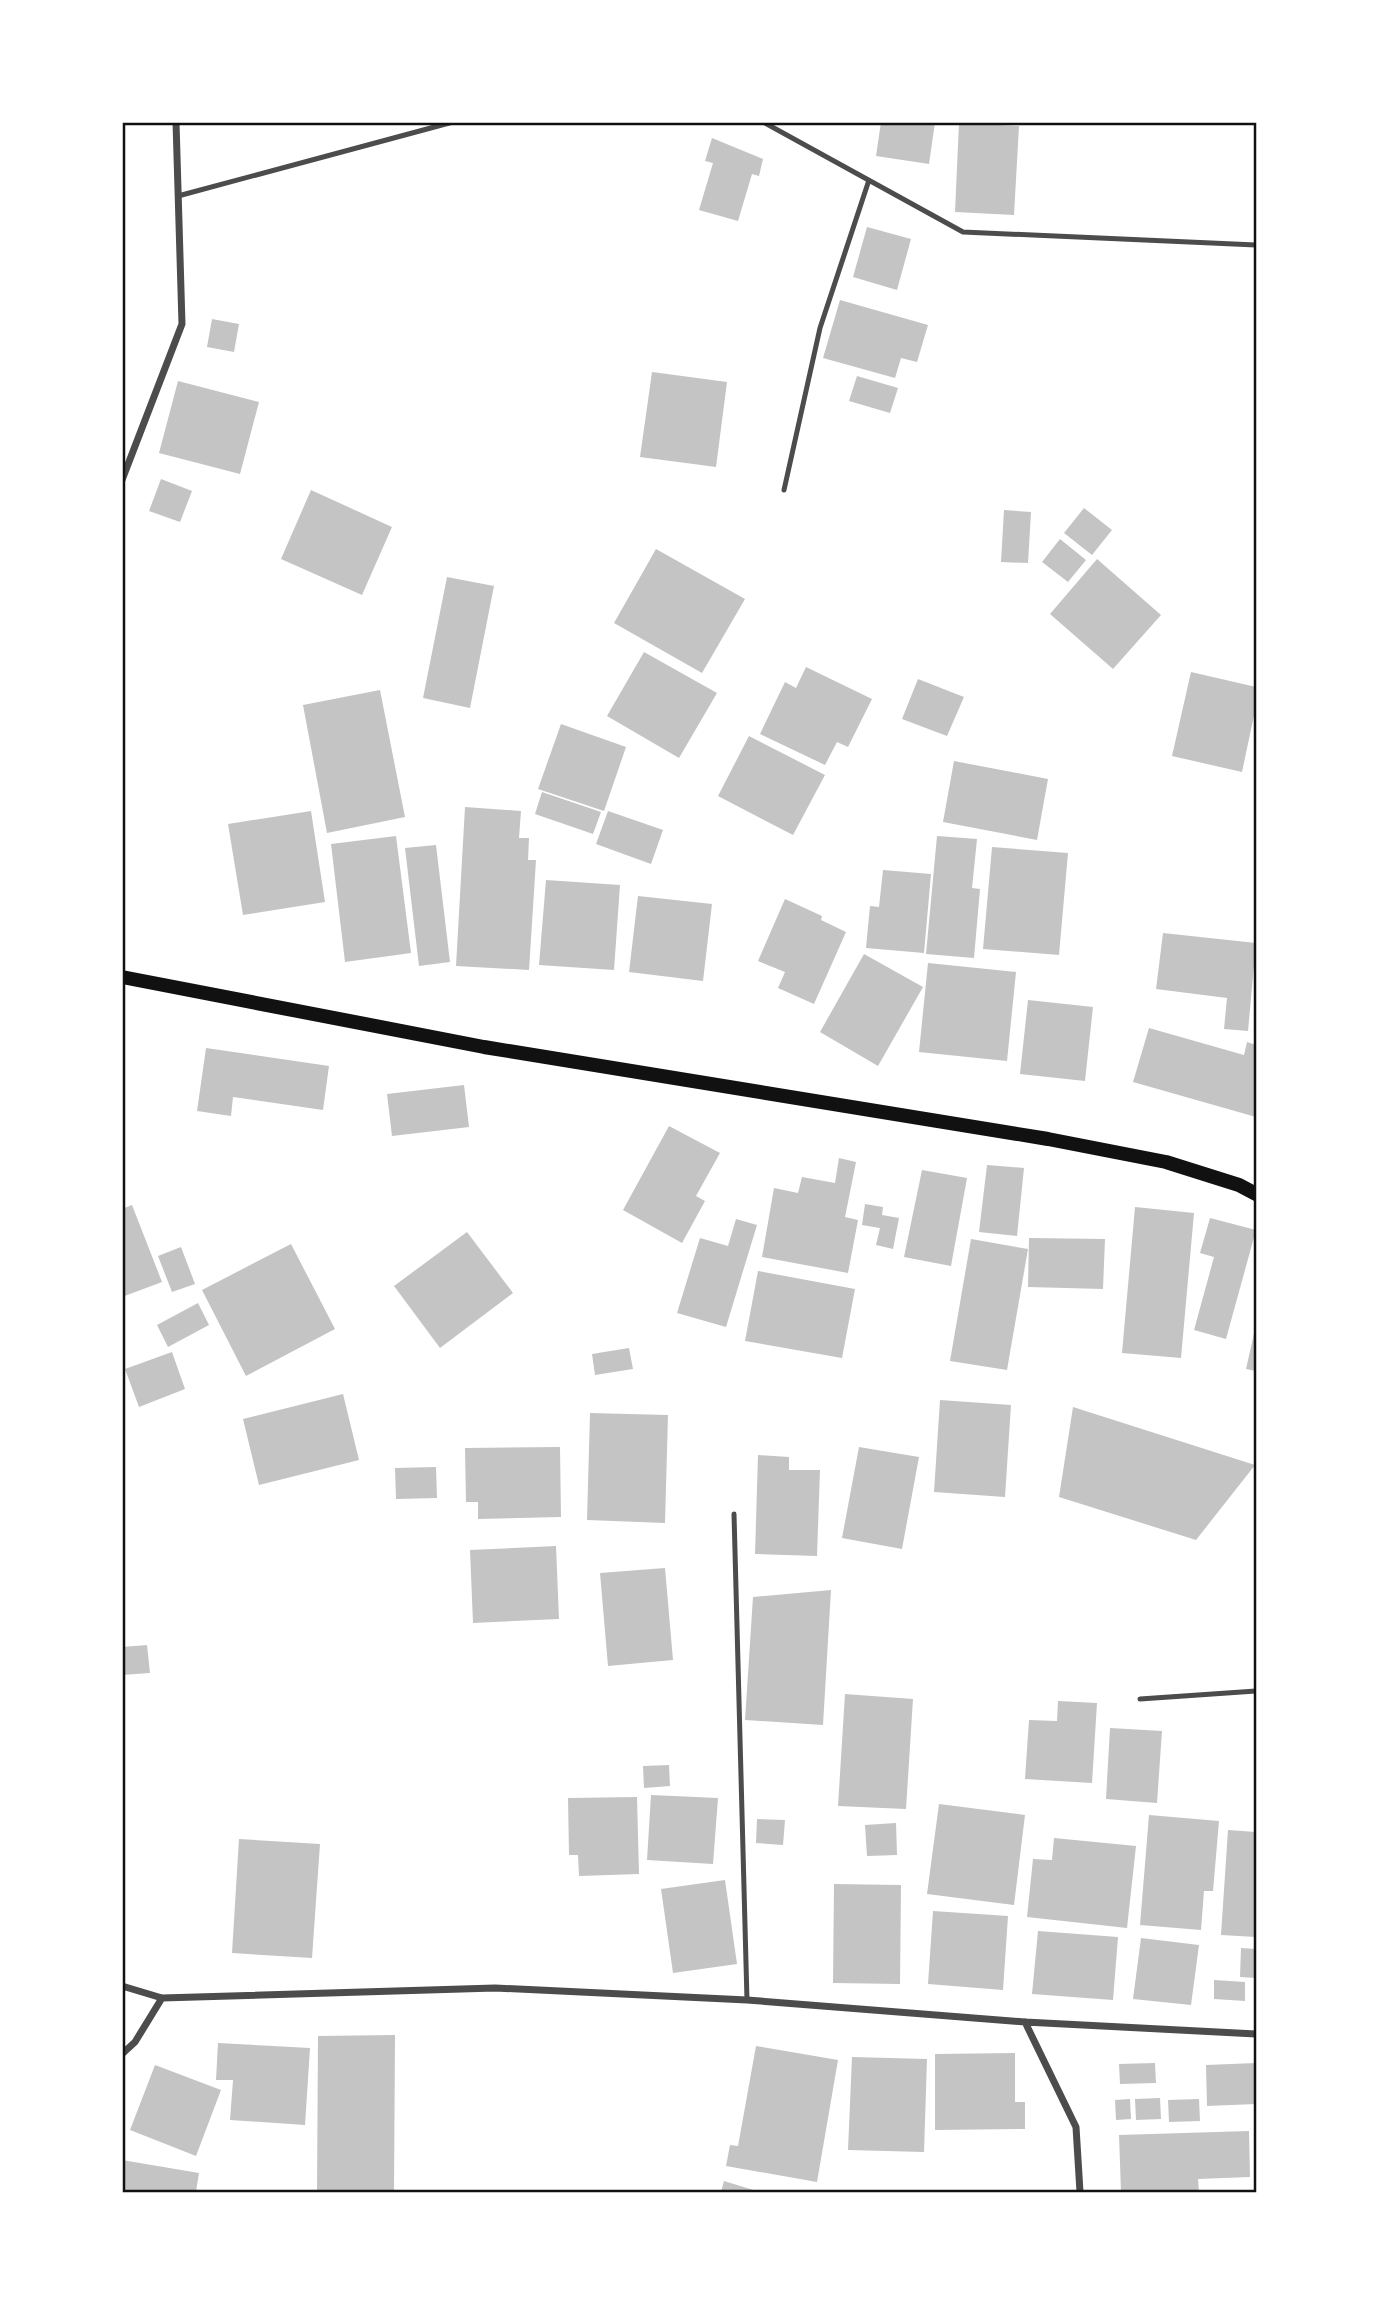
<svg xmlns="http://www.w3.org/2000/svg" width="1379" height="2315" viewBox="0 0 1379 2315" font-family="'Nunito Sans',sans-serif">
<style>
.building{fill:#c4c4c4}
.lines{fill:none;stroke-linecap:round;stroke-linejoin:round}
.service{stroke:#4c4c4c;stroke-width:5}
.minor{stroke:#4c4c4c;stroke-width:7}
.secondary{stroke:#111;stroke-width:14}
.neatline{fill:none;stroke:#111;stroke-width:2.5}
</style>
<rect width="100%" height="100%" fill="#fff"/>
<path class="building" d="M881,122H935L929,164L876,156Z
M959,123L1019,126L1014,215L955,212Z
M712,138L763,159L759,176L752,174L738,221L699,210L713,163L705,161Z
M867,227L911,239L897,290L853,277Z
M840,300L928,325L917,362L901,358L895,378L823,358Z
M212,319L239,324L234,352L207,347Z
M652,372L727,382L716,467L640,457Z
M857,376L898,388L890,413L849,401Z
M178,381L259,402L240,474L159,453Z
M161,479L192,491L180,522L149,511Z
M311,490L392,527L362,595L281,559Z
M1084,508L1112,530L1092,555L1064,533Z
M1004,510L1031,512L1028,563L1001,562Z
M1060,539L1086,560L1068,582L1042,562Z
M656,549L745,599L702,673L614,623Z
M1097,559L1161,615L1113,669L1050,614Z
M447,577L494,586L470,708L423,698Z
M644,652L717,693L679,758L607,716Z
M806,667L872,699L848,747L837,742L825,765L760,734L785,682L796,688Z
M1191,672L1256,687V706L1242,772L1172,756Z
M918,679L964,697L947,736L902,719Z
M380,690L405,817L327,833L303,705Z
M561,724L626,747L604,811L538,789Z
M749,736L825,775L793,835L718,796Z
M954,761L1048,779L1037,840L943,822Z
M542,792L601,812L593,834L535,814Z
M465,807L521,811L519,838H529L528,860H536L529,970L456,966Z
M311,811L325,902L243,915L228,824Z
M608,811L663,830L651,864L596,844Z
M396,836L411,953L345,962L331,844Z
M937,836L977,839L972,888L980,889L974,958L926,954Z
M436,845L450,962L419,966L405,848Z
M992,847L1068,853L1059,955L983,949Z
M883,870L931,874L924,953L866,948L870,906L879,907Z
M546,880L620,885L614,970L539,965Z
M638,896L712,904L703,981L629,972Z
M785,899L822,916L821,920L846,932L814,1004L778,988L785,972L758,961Z
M1163,933L1256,943L1248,1031L1224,1029L1227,998L1156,989Z
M864,954L923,987L878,1066L820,1032Z
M928,963L1016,972L1007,1061L919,1052Z
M1028,1000L1093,1007L1085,1081L1020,1074Z
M1149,1028L1244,1055L1247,1042L1256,1045V1117L1133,1082Z
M206,1048L329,1066L323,1110L233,1097L231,1116L197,1111Z
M464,1085L469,1127L392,1136L387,1094Z
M669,1126L720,1153L696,1196L705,1201L682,1243L623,1210Z
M839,1158L856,1162L845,1217L858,1220L848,1273L762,1257L774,1188L798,1193L802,1177L835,1183Z
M987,1165L1024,1168L1017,1236L979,1232Z
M922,1170L967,1178L951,1266L904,1257Z
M865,1204L883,1207L882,1215L899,1218L893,1249L876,1245L880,1228L862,1225Z
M132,1205L162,1282L122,1297V1209Z
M1135,1207L1194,1213L1181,1358L1122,1353Z
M1210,1218L1256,1230L1226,1339L1194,1330L1214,1257L1200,1253Z
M736,1219L757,1225L726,1327L677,1313L700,1238L728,1246Z
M467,1232L513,1293L440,1348L394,1286Z
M1029,1238L1105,1239L1103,1289L1028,1287Z
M971,1239L1028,1249L1007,1370L950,1361Z
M291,1244L335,1329L246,1376L202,1290Z
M181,1247L195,1284L172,1292L158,1256Z
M758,1271L855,1289L842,1358L745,1341Z
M198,1303L209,1325L168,1347L157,1325Z
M1255,1329H1256V1371L1246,1369Z
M629,1348L633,1369L595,1375L592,1354Z
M172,1352L185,1389L139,1407L125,1369Z
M343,1394L359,1460L259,1485L243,1419Z
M940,1400L1011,1405L1005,1497L934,1492Z
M1073,1407L1255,1465L1196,1540L1059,1497Z
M590,1413L668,1415L665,1523L587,1520Z
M560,1447L561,1517L478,1519V1502H466L465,1448Z
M859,1447L919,1457L902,1549L842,1538Z
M758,1455L789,1457V1470H820L817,1556L755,1554Z
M436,1467L437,1498L396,1499L395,1468Z
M556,1546L559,1619L473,1623L470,1550Z
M665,1568L673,1660L608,1666L600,1573Z
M831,1590L823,1725L745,1720L753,1597Z
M147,1645L150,1673L122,1675V1647Z
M845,1694L913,1699L906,1809L838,1806Z
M1058,1701L1097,1703L1092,1783L1025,1779L1029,1720L1057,1721Z
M1110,1728L1162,1731L1157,1803L1106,1799Z
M669,1765L670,1786L644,1788L643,1766Z
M651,1795L718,1798L713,1864L647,1860Z
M637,1797L639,1874L579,1876L578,1855H569L568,1798Z
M939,1804L1025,1815L1014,1905L927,1894Z
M1149,1815L1219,1821L1213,1891H1204L1201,1930L1140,1925Z
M757,1819L785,1820L783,1845L756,1843Z
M896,1823L897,1855L867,1856L865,1825Z
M1228,1830L1256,1832V1937L1221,1935Z
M1054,1838L1136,1846L1127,1928L1027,1917L1033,1859L1052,1860Z
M239,1839L320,1844L312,1958L232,1953Z
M725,1880L737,1964L673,1973L661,1889Z
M834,1884L901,1885L900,1984L833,1983Z
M933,1911L1008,1916L1003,1990L928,1984Z
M1038,1931L1118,1937L1113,2000L1032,1994Z
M1141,1938L1199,1945L1191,2005L1133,1999Z
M1241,1948L1256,1949V1978L1240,1977Z
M1214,1980L1245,1982V2001L1214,1999Z
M395,2035L394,2192H317L318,2036Z
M218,2043L310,2048L305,2125L230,2120L233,2080H216Z
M756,2046L838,2060L817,2182L726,2166L730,2145L738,2146Z
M1015,2053V2102H1025V2129L935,2130V2054Z
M852,2057L927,2059L924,2152L848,2150Z
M1155,2063L1156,2083L1120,2084L1119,2064Z
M1256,2063V2104L1207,2106L1206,2065Z
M155,2065L221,2090L196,2156L130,2130Z
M1160,2098L1161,2119L1136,2120L1135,2099Z
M1130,2099L1131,2119L1116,2120L1115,2100Z
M1199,2099L1200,2121L1169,2122L1168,2100Z
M1249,2131L1250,2177L1198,2179L1199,2192H1121L1119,2135Z
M122,2160L199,2173L196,2192H122Z
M724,2181L760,2192H721Z"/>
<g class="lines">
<path class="service" d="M763,122L963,232L1256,245
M178,196L453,122
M784,490L820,328L869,180
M734,1514L747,2000
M1140,1699L1256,1691"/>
<path class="minor" d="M122,480L182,324L176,122
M122,1986L162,1998L495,1988L747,2000L1025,2022L1256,2034
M1025,2022L1076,2127L1080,2192
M122,2054L135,2042L162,1998"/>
<path class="secondary" d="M122,977L484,1047L1048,1139L1166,1162L1239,1185L1256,1194"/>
</g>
<rect width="1379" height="2315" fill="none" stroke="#ffffff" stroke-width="248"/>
<rect x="124" y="124" width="1131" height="2067" class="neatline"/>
</svg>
